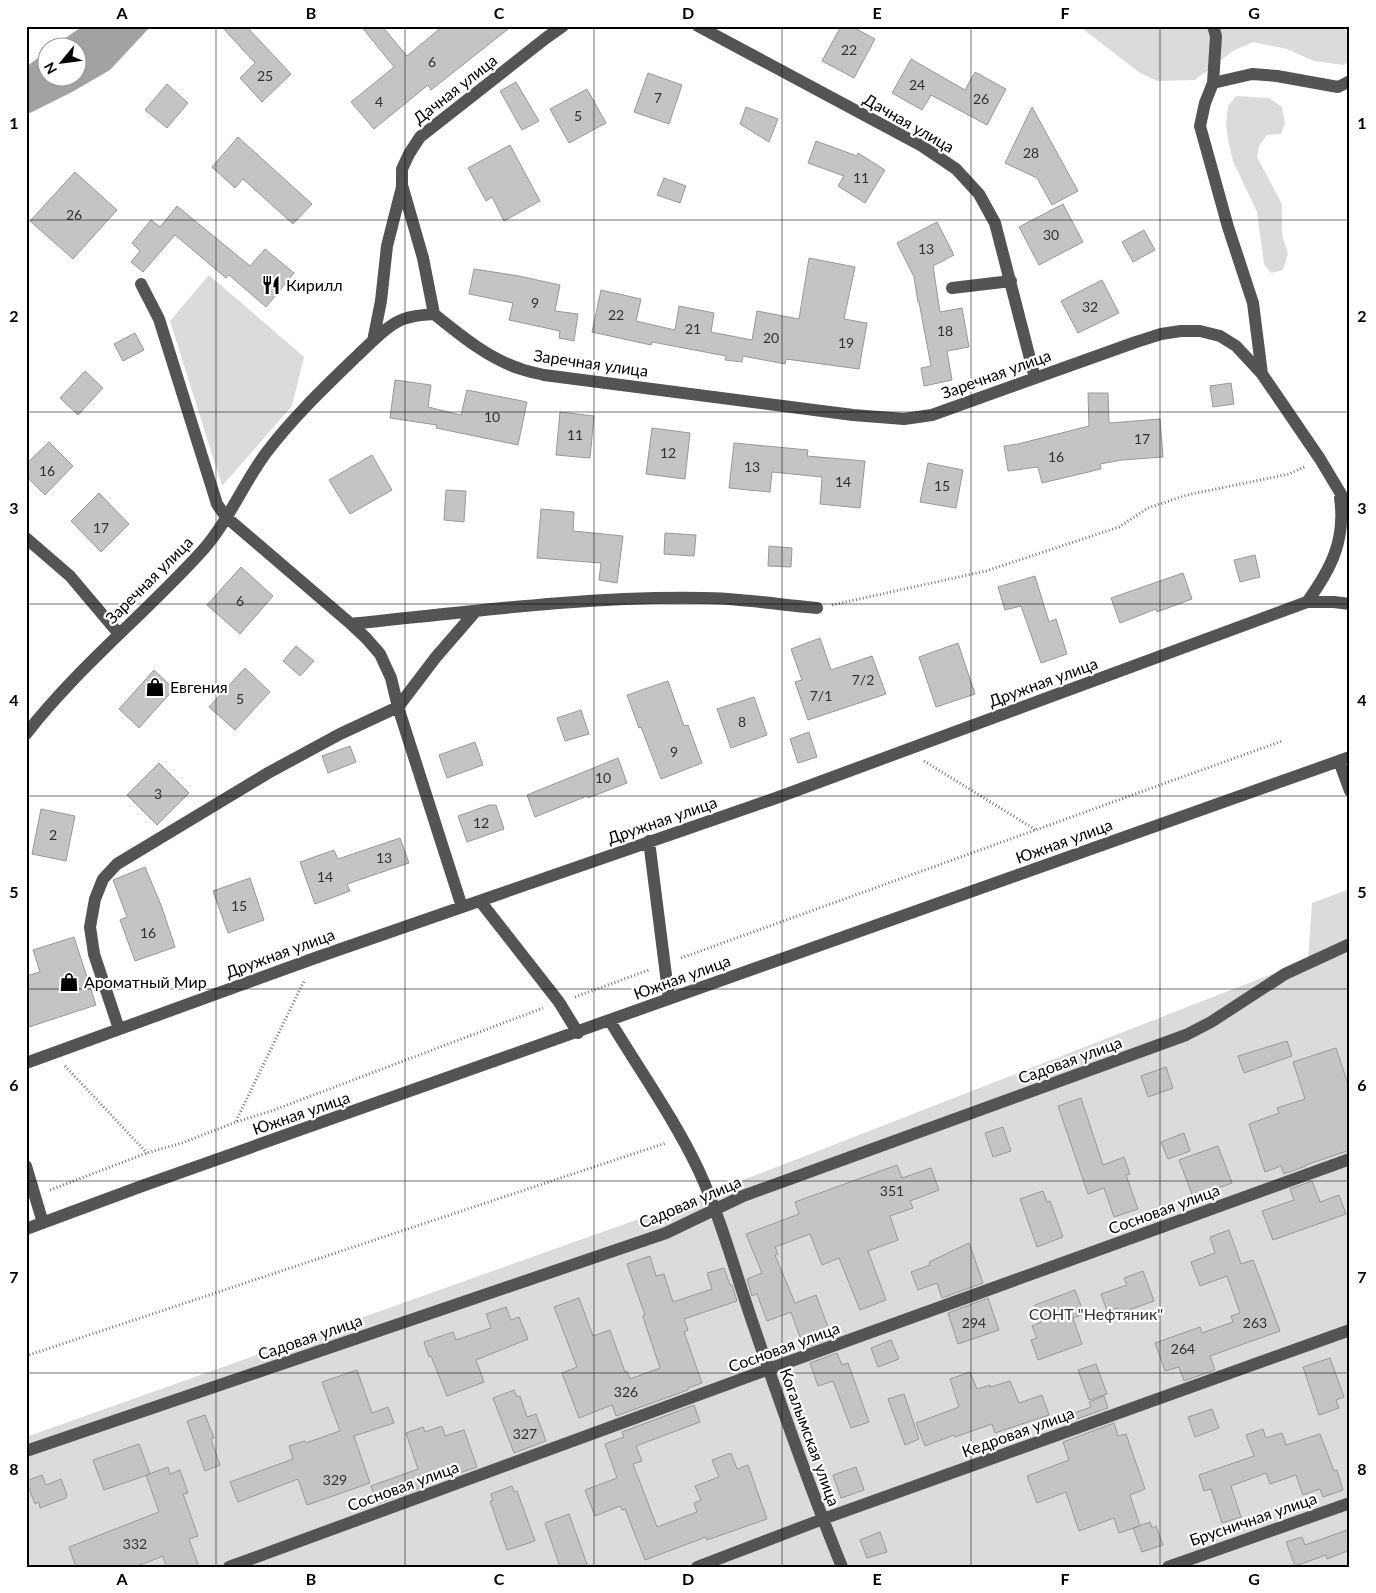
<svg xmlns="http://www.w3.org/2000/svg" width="1376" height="1593" viewBox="0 0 1376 1593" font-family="Lato,sans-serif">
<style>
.green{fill:#dbdbdb}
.water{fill:#a2a2a2}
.building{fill:#c4c4c4;stroke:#989898}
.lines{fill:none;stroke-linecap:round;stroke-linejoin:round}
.path{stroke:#767676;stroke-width:3;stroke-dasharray:1 2.5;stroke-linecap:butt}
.minor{stroke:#545454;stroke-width:12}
.grid{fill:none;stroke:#000;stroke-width:1;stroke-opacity:0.55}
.labels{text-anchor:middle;stroke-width:4.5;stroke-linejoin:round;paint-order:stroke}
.number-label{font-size:14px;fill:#313131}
.street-label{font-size:16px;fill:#000;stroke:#fff}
.poi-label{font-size:16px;fill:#000;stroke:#fff;text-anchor:start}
.park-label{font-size:16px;fill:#323232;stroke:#fff}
.neatline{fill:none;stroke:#000;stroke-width:2}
.grid-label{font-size:16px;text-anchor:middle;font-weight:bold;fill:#000}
</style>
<rect width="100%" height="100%" fill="#fff"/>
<path class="green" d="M1079,26H1350V61L1344,65L1314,61L1287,49L1253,42L1233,51L1195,80L1157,81L1140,73Z
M1236,96L1269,98L1282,107L1285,124L1281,134L1267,135L1259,146L1257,157L1282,204V235L1288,254L1283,270L1271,273L1264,264L1257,212L1233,161L1228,140L1226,122L1228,106Z
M209,275L304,357L292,406L222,486L170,321Z
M1350,889V1567H26V1437L684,1203L1308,960L1312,903Z"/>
<path class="water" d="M83,26H151L110,70L72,92L30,113H26V67L47,51L48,78H78V48L52,47Z"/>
<path class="building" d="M221,26H246L291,74L262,102L240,78L255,63Z
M361,26H382L407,56L443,26H512L431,90L428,85L374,129L351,102L394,67Z
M841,26H851L875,39L854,78L822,61Z
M911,59L965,90L975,72L1006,89L987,125L931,95L922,110L892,93Z
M648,73L682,85L669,124L634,112Z
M516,82L539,121L522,130L500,91Z
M167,84L188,103L167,128L145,110Z
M587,89L606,123L569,143L550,109Z
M746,107L778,119L769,142L740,124Z
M1032,107L1078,191L1052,205L1037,178L1005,163Z
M238,137L312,204L293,224L243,179L235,188L212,167Z
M816,141L857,156L858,153L885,170L865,203L838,186L844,176L808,163Z
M510,145L540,201L504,221L492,197L486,201L468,168Z
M75,172L117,210L73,259L30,221Z
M664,178L686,186L680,203L657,195Z
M1063,204L1083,242L1039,265L1019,227Z
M177,206L250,266L265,249L294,273L266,307L229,275L226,278L175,235L143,272L131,262L140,251L132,243L151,220L160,227Z
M937,222L954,255L933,266L940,312L962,308L969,347L947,351L952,380L924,386L921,368L931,366L919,302H918L914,277L897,243Z
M1144,230L1155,250L1133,262L1122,242Z
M809,258L855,267L844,319L867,323L859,369L786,359L785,364L743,356L742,362L725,360L726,356L652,342L651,345L592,332L601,290L641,299L636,321L675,330L679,306L714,313L711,332L752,340L757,311L799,319Z
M474,269L519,276L560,285L555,311L578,314L574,341L559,338L560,331L509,320L513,303L469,294Z
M1102,280L1119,313L1078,333L1061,301Z
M135,333L144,350L123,361L114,344Z
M85,371L103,388L78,415L60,398Z
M395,380L431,385L428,407L461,415L467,390L527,402L518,445L436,428L437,425L390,418Z
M1231,383L1234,404L1213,407L1210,386Z
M1088,393H1108L1109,423L1160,419L1163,457L1122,460L1100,464L1101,469L1042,483L1038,467L1008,471L1004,446L1018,444L1089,426Z
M560,412L594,416L590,458L556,455Z
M652,428L690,433L685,479L646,474Z
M49,442L73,466L45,495L26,476V464Z
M734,443L808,450L807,456L865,461L860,508L820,504L822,477L772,472L770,492L729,488Z
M372,455L392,490L350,514L329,480Z
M928,463L963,470L956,508L920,502Z
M446,490L466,491L464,522L444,520Z
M99,493L129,524L101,552L71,521Z
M541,509L574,512L573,531L623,536L617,583L599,580L601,563L537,558Z
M665,533L696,535L694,556L664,554Z
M769,546L792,548L791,567L768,566Z
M1255,555L1260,577L1240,582L1234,560Z
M241,567L273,596L240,634L207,605Z
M1183,573L1192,599L1157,612L1156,609L1120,623L1111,598Z
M1035,576L1049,622L1056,619L1067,654L1041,663L1021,606L1005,610L998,587Z
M820,638L831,670L872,656L886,694L808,720L795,682L802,680L791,649Z
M958,643L975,694L936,707L919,657Z
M296,646L314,661L300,676L283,661Z
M245,668L270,692L235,730L209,707Z
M154,670L174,689L139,728L119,709Z
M668,681L684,726L688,725L702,763L661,779L641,727L639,728L627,695Z
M754,697L767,735L731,748L717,709Z
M581,710L589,734L565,741L557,718Z
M809,732L817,757L798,763L790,739Z
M475,742L483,765L447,778L439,755Z
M350,746L356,762L328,773L322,756Z
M618,758L627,783L588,798L587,796L535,817L527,795Z
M159,763L189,793L157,825L127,795Z
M489,805H496L504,829L467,842L458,816Z
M41,809L75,816L66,861L32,854Z
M400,838L409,863L347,884L350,891L315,904L300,862L334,850L338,859Z
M145,867L161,905L175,947L135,961L120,920L127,917L113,880Z
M250,878L264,920L228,933L213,891Z
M74,937L96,1005L26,1028V976L40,972L33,950Z
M1287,1041L1292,1056L1244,1073L1238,1056Z
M1336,1048L1350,1090V1150L1306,1165V1166L1284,1174L1281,1166L1265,1172L1249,1124L1279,1113L1277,1108L1305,1099L1293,1062Z
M1166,1067L1173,1088L1148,1097L1141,1076Z
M1081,1098L1103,1165L1124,1157L1130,1174L1126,1175L1138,1209L1114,1217L1104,1188L1088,1194L1058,1106Z
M1003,1127L1011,1151L993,1157L985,1133Z
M1184,1133L1190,1151L1168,1159L1161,1142Z
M1218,1146L1232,1183L1193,1197L1179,1160Z
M897,1165L902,1178L931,1168L939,1190L910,1201L913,1208L890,1216L898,1240L868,1251L886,1300L860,1310L839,1258L822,1265L810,1234L775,1247L778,1254L775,1255L795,1303L816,1295L832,1338L804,1348L791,1312L767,1321L757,1294L752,1296L747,1279L762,1273L746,1234L799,1214L795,1202Z
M1312,1181L1320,1202L1339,1195L1346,1214L1273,1240L1262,1211L1294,1200L1290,1189Z
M1043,1191L1047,1202L1050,1201L1063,1237L1037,1247L1020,1199Z
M1229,1230L1241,1264L1253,1260L1280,1331L1210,1356L1215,1370L1184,1381L1179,1367L1165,1371L1155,1343L1200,1327L1202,1333L1233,1322L1231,1316L1240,1313L1227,1276L1200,1286L1191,1262L1215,1253L1210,1237Z
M969,1243L983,1283L942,1298L937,1283L918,1290L911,1272L930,1265L929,1262Z
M650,1256L656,1276L664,1274L673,1302L712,1289L707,1273L724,1268L730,1285H732L737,1301L684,1319L688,1330L684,1332L702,1383L688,1388V1390L616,1416L612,1405L579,1418L562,1373L577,1367L554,1307L579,1298L593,1336L610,1330L625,1372L627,1371L630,1379L660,1368L643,1317V1316L645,1315L627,1264Z
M1143,1271L1154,1301L1120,1313L1118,1308L1107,1311L1101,1294L1127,1285L1124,1278Z
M1075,1290L1084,1314L1073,1318L1082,1344L1038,1360L1031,1340L1037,1338L1032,1326L1041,1322L1035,1305Z
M988,1298L999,1330L958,1344L948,1313Z
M506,1307L511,1320L519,1317L528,1339L476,1360L484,1382L447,1396L431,1356L429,1357L424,1342L453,1332L456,1340L491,1328L486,1314Z
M891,1340L899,1359L878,1367L871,1348Z
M837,1353L842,1365L848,1363L869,1422L851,1428L833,1381L818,1386L810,1363Z
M1330,1358L1344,1397L1336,1400L1339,1408L1319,1415L1303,1367Z
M1096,1364L1107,1394L1089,1400L1078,1370Z
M357,1370L372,1413L388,1407L394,1423L354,1436L370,1483L307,1505L298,1479L238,1502L230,1482L293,1459L289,1446L305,1441L306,1443L340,1431L322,1382Z
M970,1372L977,1389L990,1385V1387L1010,1381L1019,1403L1042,1395L1049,1415L995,1433L992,1424L955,1437L954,1435L925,1446L916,1423L959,1407L950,1379Z
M514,1390L517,1397L520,1396L527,1417L536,1414L546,1441L514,1453L493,1398Z
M904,1394L919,1439L905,1445L888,1399Z
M1104,1396L1108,1408L1057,1426L1055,1420L1091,1407L1089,1402Z
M694,1405L700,1422L636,1446L642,1461L633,1464L657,1527L697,1512L694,1503L701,1500L695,1486L719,1477L712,1460L731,1453L737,1469L748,1465L767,1519L707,1540L706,1537L645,1560L625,1509L622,1510L620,1506L595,1516L585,1490L617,1478L605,1444L624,1437L622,1432Z
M1212,1409L1219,1428L1195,1437L1188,1417Z
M205,1415L214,1438L211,1439L220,1465L205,1471L187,1421Z
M1114,1423L1118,1436L1126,1434L1145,1489L1130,1495L1140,1526L1119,1533L1114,1518L1079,1531L1066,1492L1037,1503L1027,1476L1069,1460L1063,1442Z
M442,1426L445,1436L464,1430L477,1467L419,1487L420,1488L377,1504L371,1486L418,1469L406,1433L423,1427L425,1432Z
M1263,1429L1266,1438L1282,1433L1286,1445L1320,1434L1334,1471L1337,1470L1343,1490L1323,1497L1320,1489L1303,1495L1296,1475L1270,1484L1266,1473L1231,1486L1241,1517L1222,1523L1211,1489L1204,1491L1199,1475L1254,1456L1246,1435Z
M139,1444L150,1474L104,1490L93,1460Z
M168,1467L170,1474L180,1470L188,1493L183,1494L198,1536L189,1539L199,1567H166L163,1556L135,1567H76L69,1547L159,1512L146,1475Z
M856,1467L864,1490L841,1498L833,1475Z
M42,1475L46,1485L61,1479L67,1495L66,1496V1498L40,1508L39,1502L35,1504L26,1481Z
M512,1486L514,1492L517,1491L535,1541L507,1550L490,1501L493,1500L491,1494Z
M569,1514L588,1567H560L545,1523Z
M1150,1522L1152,1528L1156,1526L1163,1545L1142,1552L1133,1528Z
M1350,1529V1550L1327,1559L1326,1555L1295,1566L1286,1542L1302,1537L1305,1545Z
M880,1532L887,1552L867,1558L860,1540Z"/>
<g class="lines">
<path class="path" d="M832,605L986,571L1119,527L1148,508L1187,495L1289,474L1306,466
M924,761L1036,830
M681,958L1282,741
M575,997L649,970
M65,1066L147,1153
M236,1121L304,981
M50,1190L147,1153L182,1143L236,1122L274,1110L543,1008
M26,1356L666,1143"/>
<path class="minor" d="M698,26L922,146L956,169L979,194L995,223L1035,378
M1213,26L1216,36L1213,83L1205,103L1200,126L1228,227L1253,303L1262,374
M1213,83L1252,74L1277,76L1338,87L1350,81
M141,284L159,319L217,504L226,517L351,624L366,638L380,654L391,678L398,707L462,907
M952,288L1011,281
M434,314L423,258L402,185V169L409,154L420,137L546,38L563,26
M373,341L381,301L387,246L402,187
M26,538L70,576L119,634
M1307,602C1331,569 1346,540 1340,498
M351,624C468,612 586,596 703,598C740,598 780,605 817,608
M26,734C78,667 145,614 202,551C228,522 243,484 266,453C293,417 327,385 359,354C372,342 390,322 407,318C416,315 425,315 434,314C460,335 489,359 521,369C529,372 537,373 544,375L853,415L904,419L932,415L1136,342L1161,334L1181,331H1200L1220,336L1236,346L1262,374L1320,459L1350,509
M1339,761L1350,791
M649,841L669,999
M480,901L559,1002L578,1033
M610,1021C639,1069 675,1120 699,1171C721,1219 735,1271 752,1321C780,1403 809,1486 842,1567
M119,1029L94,954L90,927L95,899L103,879L117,864L268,773L340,734L398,707L436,657L475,612
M26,1063L315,958L776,798L1307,602H1334L1350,604
M26,1166L43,1223
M26,1229L142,1186L1350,757
M26,1451L666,1233L743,1196L1186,1035L1211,1022L1285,974L1350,944
M229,1567L769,1369L1350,1159
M697,1567L823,1519L1350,1330
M1168,1567L1350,1503"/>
</g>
<path class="grid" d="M216,26V1567M405,26V1567M594,26V1567M782,26V1567M971,26V1567M1160,26V1567M26,220H1350M26,412H1350M26,604H1350M26,796H1350M26,989H1350M26,1181H1350M26,1373H1350"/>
<defs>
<g id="restaurant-bare" transform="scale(1.5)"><path d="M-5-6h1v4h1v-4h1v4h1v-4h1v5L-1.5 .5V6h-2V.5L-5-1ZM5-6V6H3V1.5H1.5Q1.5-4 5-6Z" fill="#000" stroke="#fff" stroke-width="2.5" paint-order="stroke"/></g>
<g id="shop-bare" transform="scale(1.5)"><path d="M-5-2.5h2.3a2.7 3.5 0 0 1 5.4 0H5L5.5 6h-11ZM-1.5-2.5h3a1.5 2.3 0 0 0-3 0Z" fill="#000" stroke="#fff" stroke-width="2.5" paint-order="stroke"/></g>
</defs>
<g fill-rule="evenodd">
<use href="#restaurant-bare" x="271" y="285"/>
<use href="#shop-bare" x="155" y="687"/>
<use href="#shop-bare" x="69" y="982"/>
</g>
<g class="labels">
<g class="number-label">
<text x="849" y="55">22</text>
<text x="432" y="67">6</text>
<text x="265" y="81">25</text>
<text x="917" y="90">24</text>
<text x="658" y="103">7</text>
<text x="981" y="104">26</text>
<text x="379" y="107">4</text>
<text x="578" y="121">5</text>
<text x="1031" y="158">28</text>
<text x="861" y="183">11</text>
<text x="74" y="220">26</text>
<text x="1051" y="240">30</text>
<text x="926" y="254">13</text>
<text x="535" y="308">9</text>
<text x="1090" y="312">32</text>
<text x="616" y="320">22</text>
<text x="693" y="334">21</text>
<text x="945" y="336">18</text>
<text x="771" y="343">20</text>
<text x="846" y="348">19</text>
<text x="492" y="422">10</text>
<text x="575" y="440">11</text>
<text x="1142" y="444">17</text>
<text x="668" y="458">12</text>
<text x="1056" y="462">16</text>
<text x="752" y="472">13</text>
<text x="47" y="476">16</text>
<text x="843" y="487">14</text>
<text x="942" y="491">15</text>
<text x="101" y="533">17</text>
<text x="240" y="606">6</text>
<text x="863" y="685">7/2</text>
<text x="821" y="701">7/1</text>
<text x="240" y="704">5</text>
<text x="742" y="727">8</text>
<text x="674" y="757">9</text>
<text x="603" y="783">10</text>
<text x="158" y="799">3</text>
<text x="481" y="828">12</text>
<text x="53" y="840">2</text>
<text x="384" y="863">13</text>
<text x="325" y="882">14</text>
<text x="239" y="911">15</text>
<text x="148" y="938">16</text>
<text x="892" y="1196">351</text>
<text x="974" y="1328">294</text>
<text x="1255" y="1328">263</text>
<text x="1183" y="1354">264</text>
<text x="626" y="1397">326</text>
<text x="525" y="1439">327</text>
<text x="335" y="1485">329</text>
<text x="135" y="1549">332</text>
</g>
<g class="street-label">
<text transform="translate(455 89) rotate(-38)" y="6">Дачная улица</text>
<text transform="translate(909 123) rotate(30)" y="6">Дачная улица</text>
<text transform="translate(591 363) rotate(8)" y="6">Заречная улица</text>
<text transform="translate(996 374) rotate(-20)" y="6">Заречная улица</text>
<text transform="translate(149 580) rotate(-45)" y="6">Заречная улица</text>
<text transform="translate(1043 682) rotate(-20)" y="6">Дружная улица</text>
<text transform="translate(662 820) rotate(-19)" y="6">Дружная улица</text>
<text transform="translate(1064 841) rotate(-20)" y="6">Южная улица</text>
<text transform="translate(280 953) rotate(-20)" y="6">Дружная улица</text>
<text transform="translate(682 977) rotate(-20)" y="6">Южная улица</text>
<text transform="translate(1070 1060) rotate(-20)" y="6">Садовая улица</text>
<text transform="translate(301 1113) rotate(-19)" y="6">Южная улица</text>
<text transform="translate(690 1202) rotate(-23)" y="6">Садовая улица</text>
<text transform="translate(1164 1209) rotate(-20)" y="6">Сосновая улица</text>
<text transform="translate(310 1337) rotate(-19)" y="6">Садовая улица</text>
<text transform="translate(784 1347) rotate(-20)" y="6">Сосновая улица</text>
<text transform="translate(1018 1432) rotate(-20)" y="6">Кедровая улица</text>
<text transform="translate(810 1437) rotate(70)" y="6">Когалымская улица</text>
<text transform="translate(403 1486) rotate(-20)" y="6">Сосновая улица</text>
<text transform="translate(1253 1519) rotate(-19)" y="6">Брусничная улица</text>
</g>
<g class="poi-label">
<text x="286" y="291">Кирилл</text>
<text x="170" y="693">Евгения</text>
<text x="84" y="988">Ароматный Мир</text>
</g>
<g class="park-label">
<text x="1096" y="1320">СОНТ "Нефтяник"</text>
</g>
</g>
<rect width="1376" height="1593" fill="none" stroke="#ffffff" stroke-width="55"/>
<g transform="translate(62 62) rotate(241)"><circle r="24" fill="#ffffff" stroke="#999999"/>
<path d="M0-4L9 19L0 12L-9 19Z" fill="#000000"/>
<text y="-8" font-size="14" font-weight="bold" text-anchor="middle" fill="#000000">N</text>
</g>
<rect x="28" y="28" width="1320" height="1538" class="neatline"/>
<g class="grid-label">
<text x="122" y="19">A</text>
<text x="311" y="19">B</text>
<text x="499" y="19">C</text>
<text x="688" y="19">D</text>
<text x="877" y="19">E</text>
<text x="1065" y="19">F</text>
<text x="1254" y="19">G</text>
<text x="14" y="129">1</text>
<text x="1362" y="129">1</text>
<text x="14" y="322">2</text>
<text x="1362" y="322">2</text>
<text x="14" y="514">3</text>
<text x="1362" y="514">3</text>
<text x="14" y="706">4</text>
<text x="1362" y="706">4</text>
<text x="14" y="898">5</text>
<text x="1362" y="898">5</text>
<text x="14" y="1091">6</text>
<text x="1362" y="1091">6</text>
<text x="14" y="1283">7</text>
<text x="1362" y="1283">7</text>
<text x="14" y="1475">8</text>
<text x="1362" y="1475">8</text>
<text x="122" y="1585">A</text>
<text x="311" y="1585">B</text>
<text x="499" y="1585">C</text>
<text x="688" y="1585">D</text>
<text x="877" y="1585">E</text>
<text x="1065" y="1585">F</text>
<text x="1254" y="1585">G</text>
</g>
</svg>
